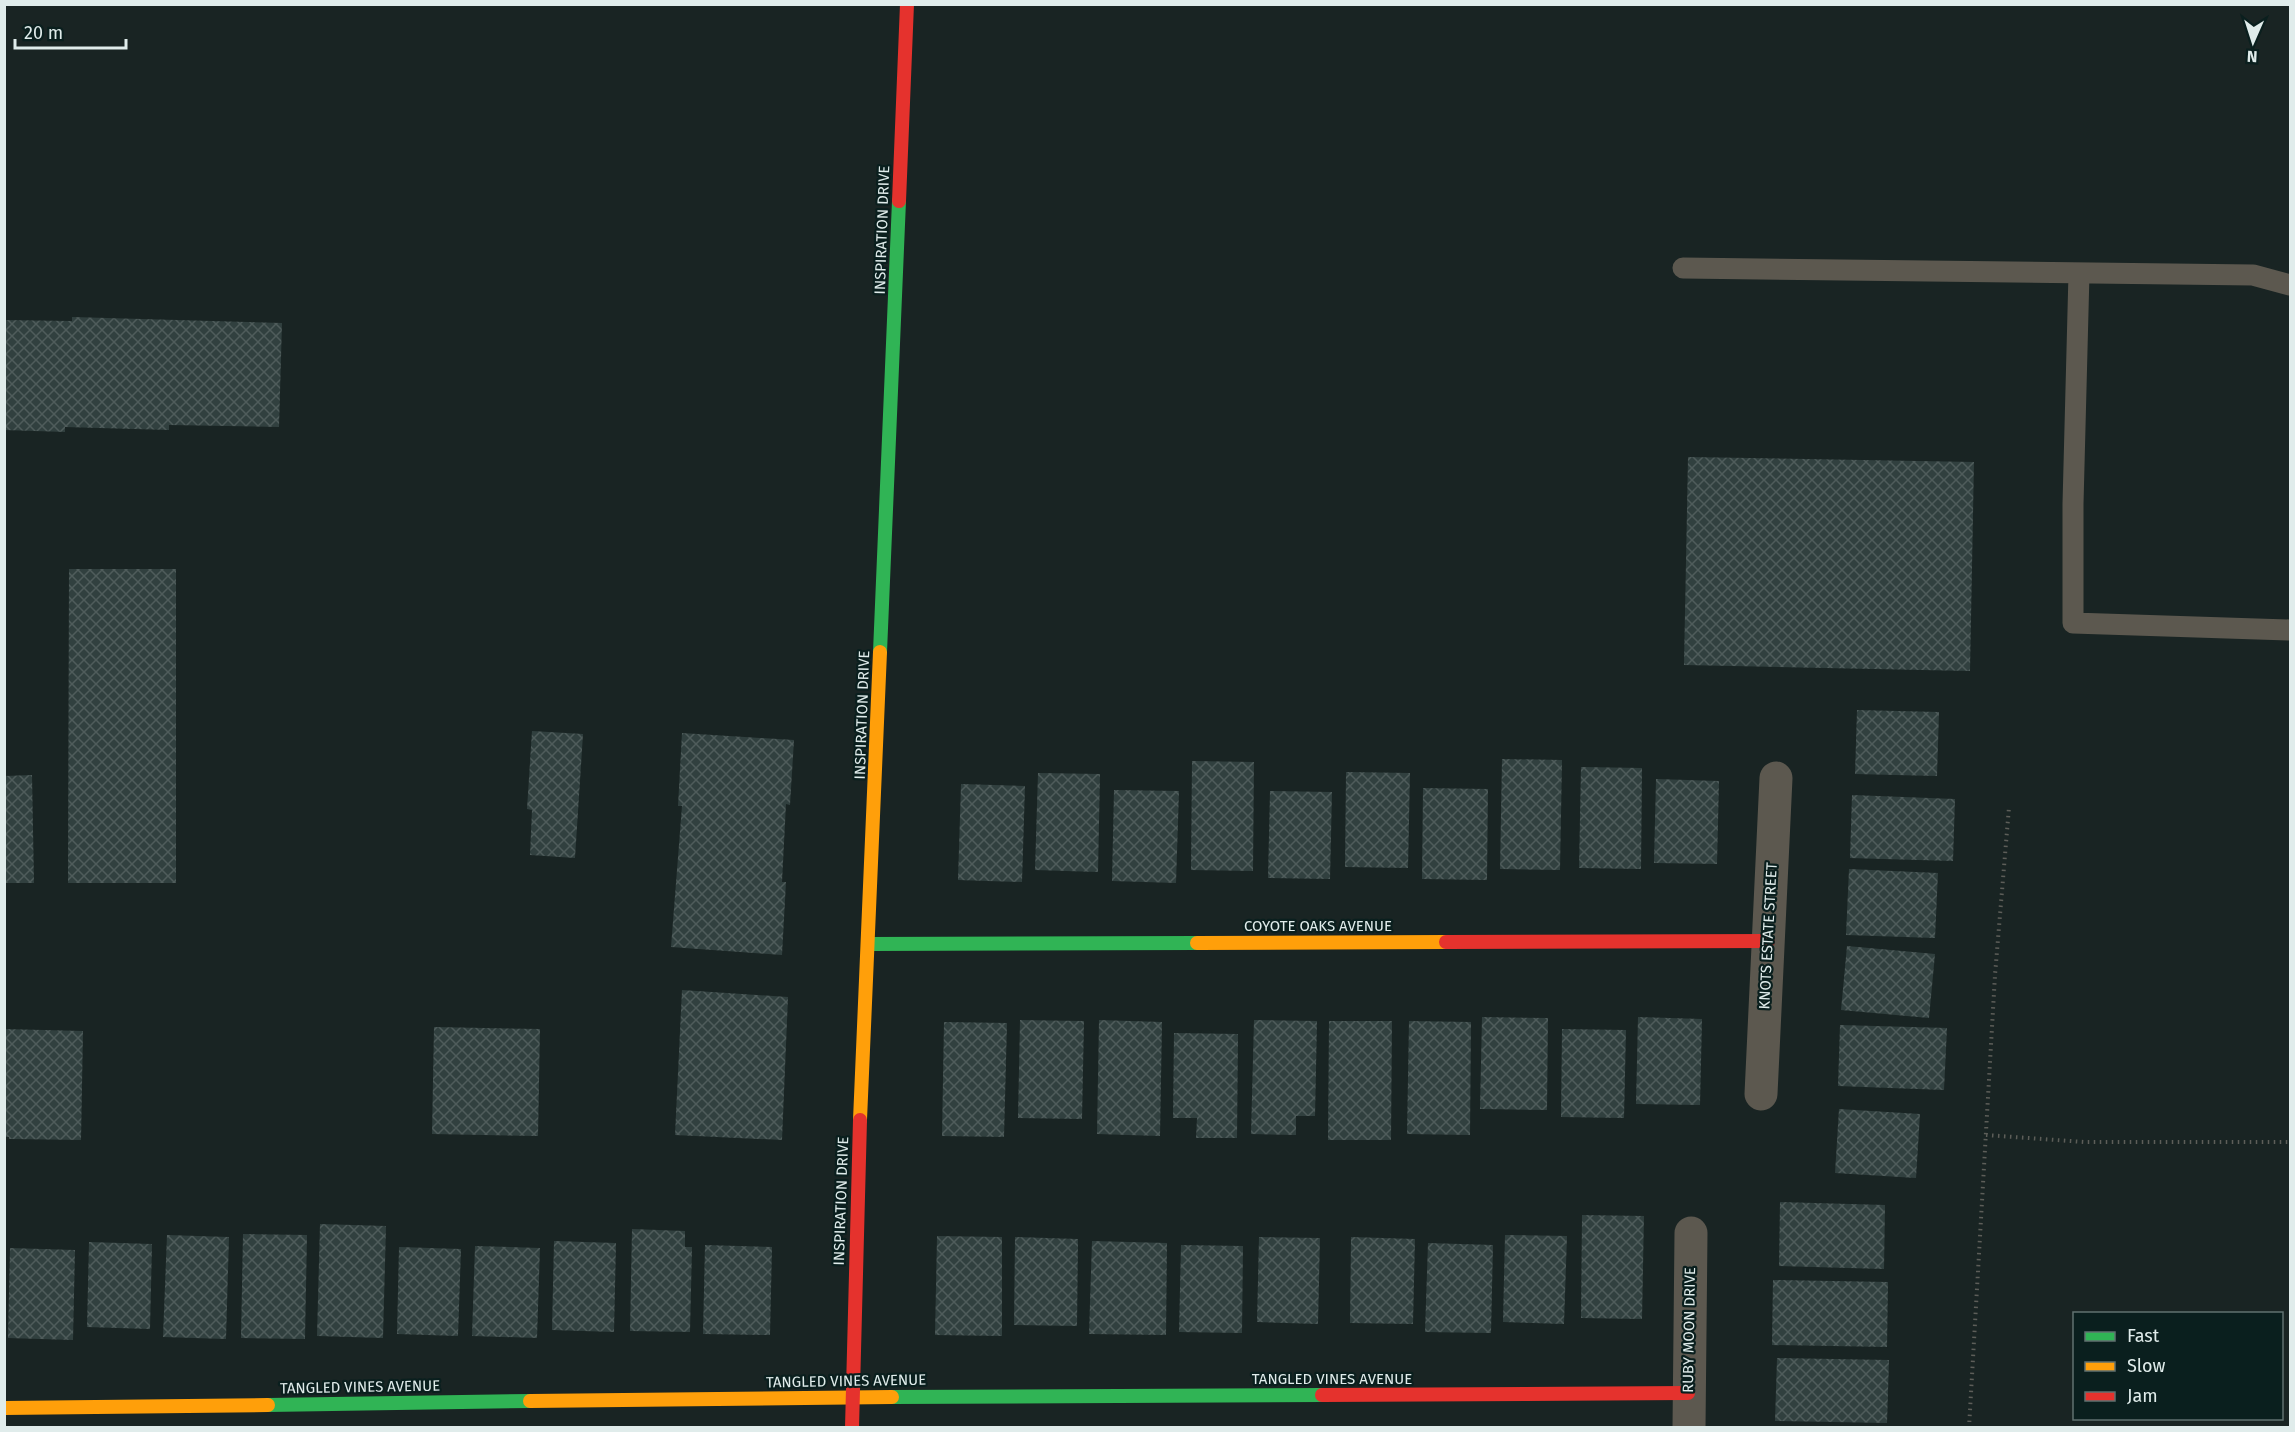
<svg xmlns="http://www.w3.org/2000/svg" width="2295" height="1432" viewBox="0 0 2295 1432" font-family="'Fira Sans',sans-serif">
<style>
.building{fill:url(#building-cross-hatch)}
.lines{fill:none;stroke-linecap:round;stroke-linejoin:round}
.path{stroke:#5d5e59;stroke-width:4;stroke-dasharray:1.5 4.5;stroke-linecap:butt}
.lane{stroke:#5c584f;stroke-width:21}
.street{stroke:#5c584f;stroke-width:33}
.fast{stroke:#30b455;stroke-width:14}
.slow{stroke:#ff9f0a;stroke-width:14}
.jam{stroke:#e5322d;stroke-width:14}
.labels{text-anchor:middle;stroke-width:4.5;stroke-linejoin:round;paint-order:stroke}
.street-label{font-size:15px;fill:#e0eceb;stroke:#0a1f1e}
</style>
<defs>
<pattern id="building-cross-hatch" width="8" height="8" patternUnits="userSpaceOnUse" patternTransform="scale(1.5)"><rect width="8" height="8" fill="#31403f"/><path d="M0 0l8 8M0 8l8-8" fill="none" stroke="#4f5c5b"/></pattern>
</defs>
<rect width="100%" height="100%" fill="#192423"/>
<path class="building" d="M72,317L282,323L279,427L169,425V430L65,427V432L4,430V320L72,321Z
M1688,457L1974,462L1970,671L1684,665Z
M69,569H176V883H68Z
M1857,710L1939,712L1937,776L1855,774Z
M532,731L583,734L575,858L530,855L532,810L527,809Z
M682,733L794,740L790,805L786,804L782,882H786L782,955L671,947L682,806H678Z
M1502,759L1562,760L1560,870L1500,869Z
M1192,761L1254,762L1253,871L1191,870Z
M1581,767L1642,768L1641,869L1579,868Z
M1346,772L1410,773L1408,868L1345,867Z
M1038,773L1100,774L1098,872L1035,870Z
M32,775L34,883H4V776Z
M1656,779L1719,781L1717,864L1654,863Z
M961,784L1025,786L1022,882L958,880Z
M1423,788L1488,789L1487,880L1422,879Z
M1114,790L1179,791L1176,883L1112,881Z
M1270,791L1332,792L1330,879L1268,878Z
M1852,795L1955,799L1953,861L1850,858Z
M1849,869L1938,873L1935,938L1846,935Z
M1847,946L1935,954L1929,1018L1841,1010Z
M682,990L788,997L782,1140L675,1135Z
M1482,1017L1548,1018L1547,1110L1480,1109Z
M1638,1017L1702,1019L1700,1105L1636,1104Z
M1020,1020L1084,1021L1082,1119L1018,1118Z
M1099,1020L1162,1022L1160,1136L1097,1134Z
M1254,1020L1317,1021L1315,1116H1296V1135L1251,1134Z
M1329,1021H1392L1391,1140H1328Z
M1409,1021L1471,1022L1470,1135L1407,1134Z
M944,1022L1007,1023L1004,1137L942,1136Z
M1840,1025L1947,1028L1944,1090L1838,1086Z
M434,1027L540,1029L538,1136L432,1134Z
M4,1029L83,1031L81,1140L9,1139V1137H4Z
M1562,1029L1626,1030L1624,1118L1561,1117Z
M1174,1033L1238,1034L1237,1138H1196L1197,1118H1173Z
M1839,1109L1920,1114L1916,1178L1835,1173Z
M1780,1202L1885,1205L1884,1269L1779,1266Z
M1582,1215L1644,1216L1642,1319L1581,1318Z
M320,1224L386,1226L383,1338L317,1336Z
M632,1229L685,1231V1247H692L690,1332L630,1331Z
M243,1234L307,1235L305,1339L241,1338Z
M167,1235L229,1237L226,1339L163,1337Z
M1505,1235L1567,1236L1564,1324L1503,1322Z
M937,1236L1002,1237V1336L935,1335Z
M1015,1237L1078,1239L1077,1326L1014,1325Z
M1259,1237L1320,1238L1318,1324L1257,1322Z
M1351,1237L1415,1239L1413,1324L1350,1323Z
M554,1241L616,1243L614,1332L552,1330Z
M1092,1241L1167,1243L1166,1335L1089,1334Z
M89,1242L152,1244L150,1329L87,1327Z
M1428,1243L1493,1245L1491,1333L1425,1332Z
M705,1245L772,1247L770,1335L703,1334Z
M1181,1245L1243,1246L1242,1333L1179,1332Z
M475,1246L540,1248L537,1338L472,1336Z
M399,1247L461,1249L458,1336L397,1334Z
M10,1248L75,1250L73,1340L8,1338Z
M1773,1280L1888,1282L1887,1347L1772,1345Z
M1777,1358L1889,1360L1887,1423L1775,1421Z"/>
<g class="lines">
<path class="path" d="M1986,1135L2084,1142H2290
M1969,1428L1995,975L2009,807"/>
<path class="lane" d="M1683,268L2253,275L2290,285
M2079,273L2073,504V623L2290,630"/>
<path class="street" d="M1761,1094L1776,778
M1689,1428L1691,1233"/>
<path class="fast" d="M880,652L899,201
M869,944L1197,943
M892,1397L1322,1395
M268,1405L530,1401"/>
<path class="slow" d="M1197,943L1446,942
M860,1120L880,652
M530,1401L892,1397
M4,1408L268,1405"/>
<path class="jam" d="M899,201L907,4
M1446,942L1768,941
M1322,1395L1688,1393
M852,1428L860,1120"/>
</g>
<g class="labels">
<g class="street-label">
<text transform="translate(882 230) rotate(-88)" y="5">INSPIRATION DRIVE</text>
<text transform="translate(862 715) rotate(-88)" y="5">INSPIRATION DRIVE</text>
<text x="1318" y="931">COYOTE OAKS AVENUE</text>
<text transform="translate(1768 936) rotate(-87)" y="5">KNOTS ESTATE STREET</text>
<text transform="translate(841 1201) rotate(-88)" y="5">INSPIRATION DRIVE</text>
<text transform="translate(1689 1330) rotate(-89)" y="5">RUBY MOON DRIVE</text>
<text x="1332" y="1384">TANGLED VINES AVENUE</text>
<text transform="translate(846 1381) rotate(-1)" y="5">TANGLED VINES AVENUE</text>
<text transform="translate(360 1387) rotate(-1)" y="5">TANGLED VINES AVENUE</text>
</g>
</g>
<rect width="2295" height="1432" fill="none" stroke="#e0eceb" stroke-width="12"/>
<rect x="2073" y="1312" width="210" height="108" fill="#0a1f1e" stroke="#607170" stroke-width="1.5"/>
<rect x="2085" y="1332" width="30" height="9" fill="#30b455" stroke="#607170" stroke-width="1.5"/>
<text x="2127" y="1342" font-size="18" fill="#e0eceb">Fast</text>
<rect x="2085" y="1362" width="30" height="9" fill="#ff9f0a" stroke="#607170" stroke-width="1.5"/>
<text x="2127" y="1372" font-size="18" fill="#e0eceb">Slow</text>
<rect x="2085" y="1392" width="30" height="9" fill="#e5322d" stroke="#607170" stroke-width="1.5"/>
<text x="2127" y="1402" font-size="18" fill="#e0eceb">Jam</text>
<g transform="translate(2253 42) rotate(183)" stroke="#0a1f1e" stroke-width="4.5" paint-order="stroke">
<path d="M0-4.5L10 22L0 15L-10 22Z" fill="#e0eceb"/>
<text y="-9" font-size="16" font-weight="bold" text-anchor="middle" fill="#e0eceb">N</text>
</g>
<path d="M15 39v9h111v-9" fill="none" stroke="#e0eceb" stroke-width="3"/>
<text x="24" y="39" font-size="18" fill="#e0eceb" stroke="#0a1f1e" stroke-width="4.5" paint-order="stroke">20 m</text>
</svg>
